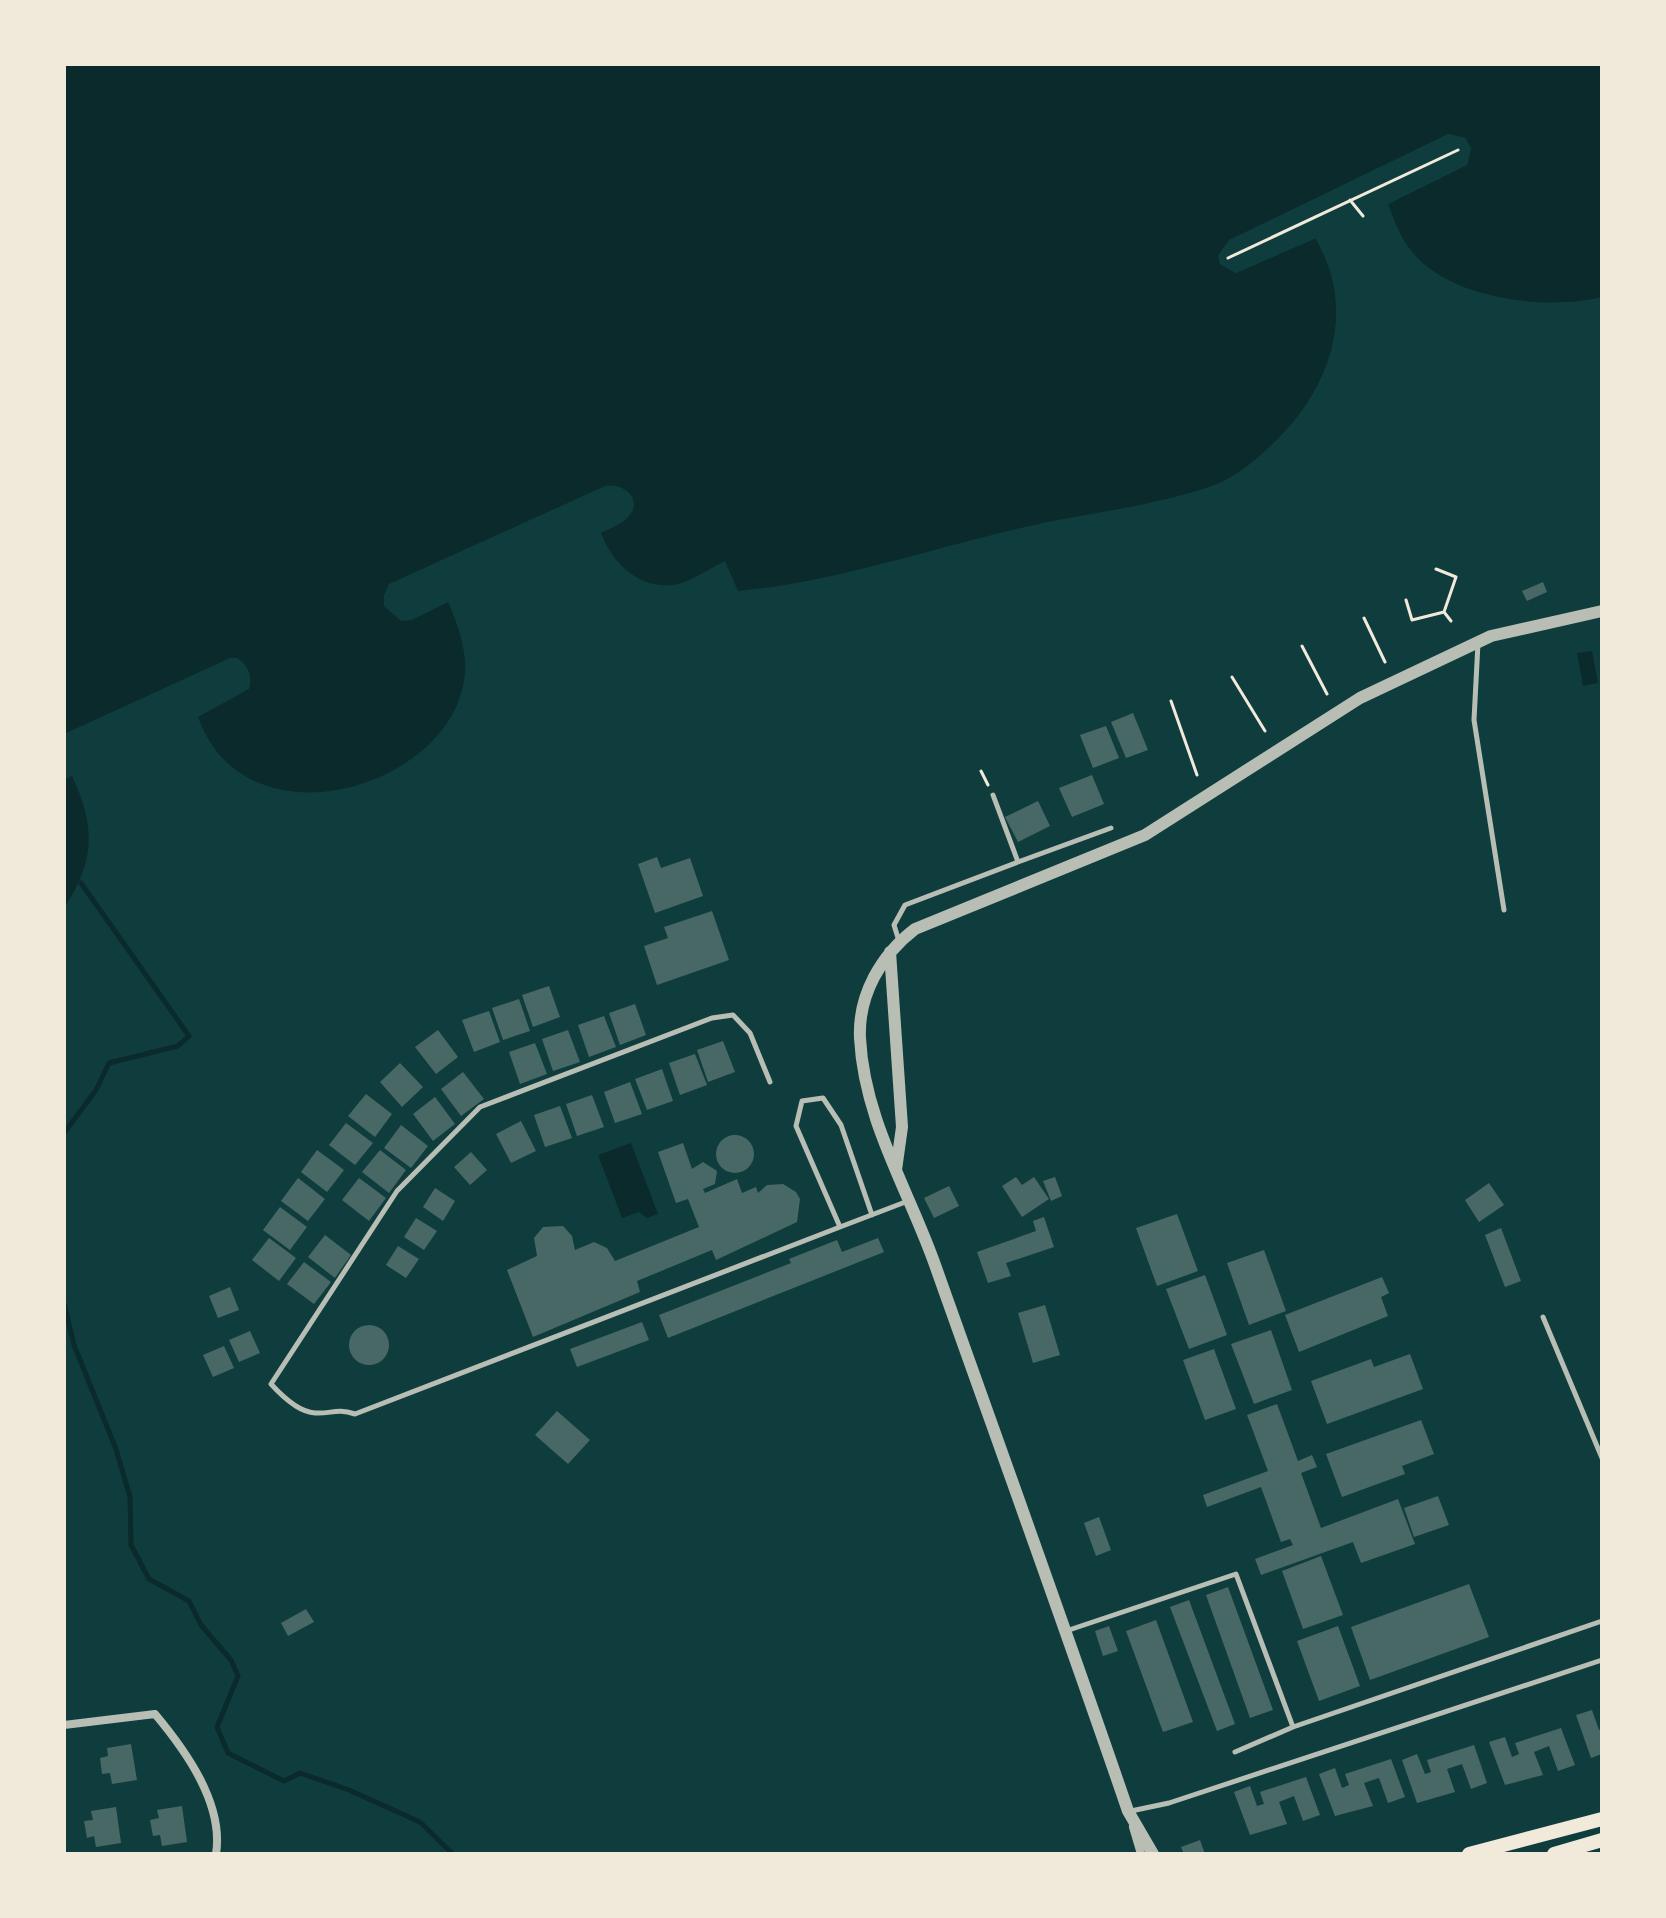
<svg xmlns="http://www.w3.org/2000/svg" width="1666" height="1918" viewBox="0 0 1666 1918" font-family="Jost,sans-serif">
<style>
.water{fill:#0a2a2b}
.pier{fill:#0f3d3e}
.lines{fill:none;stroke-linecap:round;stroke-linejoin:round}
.stream{stroke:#0a2a2b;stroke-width:5}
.building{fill:#486865}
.path{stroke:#f1e9da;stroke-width:3}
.service{stroke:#b8beb3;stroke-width:5}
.minor{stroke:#b8beb3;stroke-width:8}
.tertiary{stroke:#b8beb3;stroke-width:12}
.secondary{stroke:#f1e9da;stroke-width:14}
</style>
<rect width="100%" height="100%" fill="#0f3d3e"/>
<path class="water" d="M64,64H1602V297C1547,311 1446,299 1410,249C1400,236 1394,220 1388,204L1467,165L1470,155L1466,138L1448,134L1222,248L1220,264L1236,273L1315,238C1360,313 1328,395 1267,449C1251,464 1233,478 1212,486C1145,509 1073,514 1004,532C917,553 827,583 738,591L725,561C710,568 689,583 673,585C638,589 612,562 601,533C608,529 618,526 625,520C646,503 626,482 605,486L389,584L384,595V606L401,621L412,620L448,602C456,620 463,640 465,660C473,781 248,857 198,717L249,689C253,676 248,665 237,658H230L64,734Z
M1592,651L1598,683L1583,686L1577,653Z
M72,776C96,827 95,861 64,908V780Z
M631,1143L658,1214L647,1218L639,1212L622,1218L598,1155Z"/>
<path class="pier" d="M1448,134L1465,138L1471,148L1467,165L1384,206L1386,201L1464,162L1466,149L1463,141L1449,138L1232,244L1222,256L1235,269L1314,235L1319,237L1236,273L1220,264L1218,256L1229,240Z"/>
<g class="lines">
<path class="stream" d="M64,1133L96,1090L109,1063L178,1046L189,1036L81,883
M64,1303L74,1345L116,1449L130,1497L131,1545L149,1579L189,1601L201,1625L231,1660L238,1676L217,1727L228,1753L284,1781L300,1773L349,1790L420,1822L453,1854"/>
</g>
<path class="building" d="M1543,582L1547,592L1527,601L1522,591Z
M1133,713L1148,750L1126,758L1111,722Z
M1106,726L1119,758L1093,768L1080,735Z
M1092,775L1104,804L1072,817L1059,788Z
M1038,801L1050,826L1018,842L1005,817Z
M657,857L661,868L690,858L703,896L655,913L638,864Z
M712,911L729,960L657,985L644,946L668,938L664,927Z
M549,986L560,1017L533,1027L522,995Z
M519,999L530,1031L503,1040L492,1008Z
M635,1004L646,1035L620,1045L609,1013Z
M489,1011L500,1042L474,1052L462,1020Z
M604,1016L616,1047L589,1057L578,1025Z
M438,1030L458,1057L436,1074L415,1047Z
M568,1030L580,1062L553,1071L542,1039Z
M723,1041L735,1072L708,1082L697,1050Z
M535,1043L547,1074L520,1084L509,1052Z
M695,1054L707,1085L680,1095L669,1063Z
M400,1063L423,1087L402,1107L380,1082Z
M662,1069L673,1101L647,1110L635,1079Z
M463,1072L484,1099L461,1116L441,1089Z
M630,1082L642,1114L615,1123L604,1092Z
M366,1094L392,1114L375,1137L348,1116Z
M592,1095L604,1127L577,1136L566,1104Z
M435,1097L455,1124L433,1141L413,1114Z
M560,1106L572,1138L545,1147L534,1115Z
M521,1121L536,1151L511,1163L496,1134Z
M346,1123L373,1143L355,1165L329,1145Z
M401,1125L428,1146L411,1168L384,1148Z
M716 1154a19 19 0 1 1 38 0a19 19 0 1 1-38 0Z
M683,1143L692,1169L703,1162L717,1171L715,1184L703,1189L705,1193L737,1179L742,1193L756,1187L758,1193L767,1185L783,1184L796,1192L800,1199L797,1222L716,1260L712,1250L637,1281L640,1292L533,1337L507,1270L537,1256L534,1238L543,1227L563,1226L572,1236L575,1250L594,1242L607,1248L615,1261L699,1227L688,1199L676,1203L658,1152Z
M317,1150L344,1170L327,1192L301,1172Z
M380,1150L406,1170L389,1193L362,1172Z
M471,1152L487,1170L470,1185L454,1167Z
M1016,1177L1022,1185L1034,1177L1049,1199L1022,1217L1002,1186Z
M1055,1177L1062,1196L1051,1201L1043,1181Z
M298,1178L325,1199L308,1221L281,1201Z
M359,1178L386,1198L369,1221L342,1200Z
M1489,1183L1504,1205L1479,1222L1465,1200Z
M949,1186L959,1206L934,1218L924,1198Z
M435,1188L455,1201L443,1221L423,1207Z
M280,1207L307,1227L290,1250L263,1230Z
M1177,1214L1198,1271L1157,1286L1136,1228Z
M1044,1217L1054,1247L1006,1263L1011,1276L988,1283L977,1252L1036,1231L1033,1221Z
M416,1218L437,1231L424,1250L404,1237Z
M1501,1228L1521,1281L1505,1287L1485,1235Z
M325,1235L351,1255L335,1278L308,1257Z
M269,1238L296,1258L279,1281L252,1260Z
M878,1238L884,1252L668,1338L659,1315L791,1263L789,1259L837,1240L842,1252Z
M398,1246L419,1259L406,1278L386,1265Z
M1264,1250L1286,1311L1249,1325L1227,1263Z
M304,1262L331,1282L314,1304L287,1284Z
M1205,1275L1227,1335L1189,1349L1166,1289Z
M1382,1277L1389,1293L1381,1297L1388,1316L1299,1352L1285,1315Z
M230,1287L239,1310L218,1318L209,1296Z
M1045,1305L1060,1355L1033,1363L1018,1313Z
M642,1322L649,1340L577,1367L570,1349Z
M349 1345a20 20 0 1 1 40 0a20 20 0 1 1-40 0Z
M1271,1330L1292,1390L1254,1404L1231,1344Z
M250,1331L260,1353L239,1362L229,1340Z
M224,1346L234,1368L213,1377L203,1355Z
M1214,1349L1236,1409L1205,1420L1183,1360Z
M1410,1354L1423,1389L1327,1424L1311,1381L1371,1359L1374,1367Z
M1277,1404L1298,1461L1312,1455L1317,1467L1301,1473L1321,1528L1398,1499L1415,1544L1361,1563L1353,1542L1261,1575L1255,1559L1293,1545L1290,1539L1281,1542L1261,1487L1207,1507L1203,1495L1268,1471L1247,1415Z
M557,1411L590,1440L568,1464L535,1435Z
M1421,1420L1434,1454L1402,1466L1405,1474L1342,1497L1326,1454Z
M1438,1496L1449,1525L1414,1537L1404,1508Z
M1099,1517L1111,1550L1096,1556L1084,1523Z
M1321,1556L1343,1615L1303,1629L1282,1571Z
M1469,1584L1489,1637L1370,1680L1351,1627Z
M1228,1587L1273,1710L1250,1718L1206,1595Z
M1189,1600L1235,1724L1217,1731L1170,1607Z
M306,1609L314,1622L288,1636L281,1623Z
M1156,1620L1193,1722L1163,1732L1126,1631Z
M1109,1626L1118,1651L1103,1656L1095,1631Z
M1338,1626L1360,1686L1319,1701L1297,1641Z
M1592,1710L1599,1730L1602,1729V1754L1591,1758L1576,1715Z
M1561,1728L1575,1765L1558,1771L1549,1746L1534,1752L1543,1775L1505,1785L1489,1742L1505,1737L1512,1757L1519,1754L1515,1743Z
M131,1744L137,1780L112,1784L110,1773L102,1774L100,1758L108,1756L107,1748Z
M1474,1745L1487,1783L1471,1789L1462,1764L1447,1769L1455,1792L1417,1803L1402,1760L1417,1754L1425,1774L1431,1772L1427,1760Z
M1391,1759L1405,1797L1388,1803L1379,1778L1364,1783L1373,1806L1335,1816L1319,1774L1335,1768L1342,1788L1349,1785L1345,1774Z
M1306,1777L1320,1815L1303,1821L1294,1796L1279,1802L1287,1824L1250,1835L1234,1792L1250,1786L1257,1806L1264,1804L1260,1792Z
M182,1806L187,1842L162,1846L160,1835L153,1836L150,1820L159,1818L157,1810Z
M116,1807L121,1843L96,1847L94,1836L87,1838L84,1821L93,1820L91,1811Z
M1200,1840L1205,1854H1184L1181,1847Z"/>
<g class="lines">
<path class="path" d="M1350,200L1363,216
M1228,258L1458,150
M1436,569L1456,577L1444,612L1451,621
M1406,600L1412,620L1444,612
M1364,618L1385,662
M1302,646L1327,694
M1232,677L1265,731
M1171,701L1197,775
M981,771L988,785"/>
<path class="service" d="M1478,643L1474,720L1504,910
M1018,862L1111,828
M899,941L894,925L905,905L1018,862L993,795
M770,1082L750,1033L733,1015L712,1018L480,1107L397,1191L271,1384C281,1395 298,1412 315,1413C332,1414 336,1408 355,1414L840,1227L796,1126L802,1101L823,1098L841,1125L872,1215
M840,1227L908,1201
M1543,1317L1602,1458
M1066,1631L1236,1574L1293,1727
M1235,1752L1293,1727L1602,1621
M1131,1811L1169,1803L1602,1660"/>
<path class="minor" d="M64,1725L155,1714C186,1751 224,1804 216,1854
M1133,1827L1141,1854"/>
<path class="tertiary" d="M890,952L902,1127L896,1170
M1153,1854L1128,1811C1065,1627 999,1445 934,1262C907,1187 864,1119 860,1038C858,995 881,955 915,929L1145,835L1360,698L1491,636L1602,611"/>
<path class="secondary" d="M1469,1854L1602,1819
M1554,1854L1602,1840"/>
</g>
<rect width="1666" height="1918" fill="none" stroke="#f1e9da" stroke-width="132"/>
</svg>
